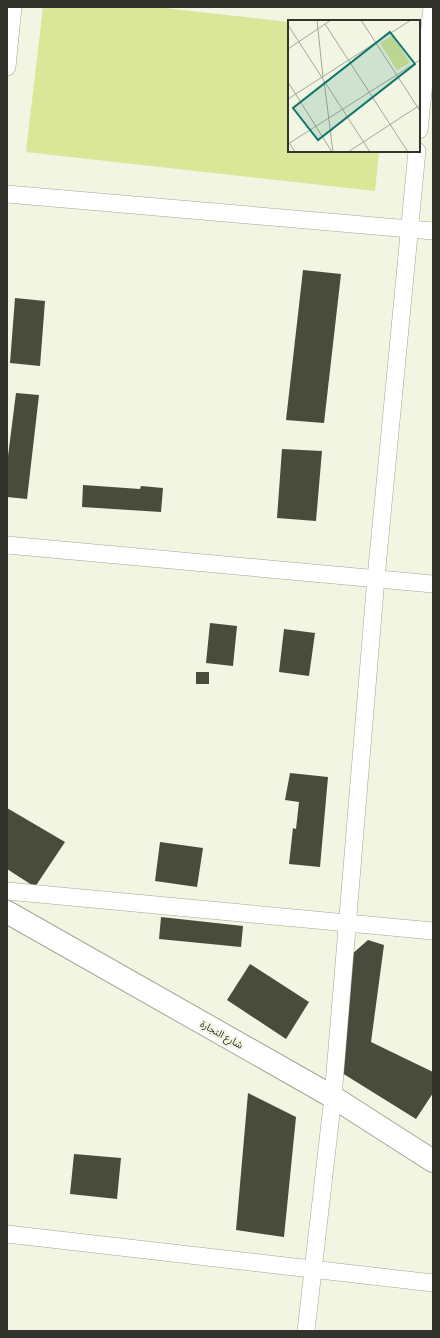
<svg xmlns="http://www.w3.org/2000/svg" width="440" height="1338" viewBox="0 0 440 1338" font-family="'Fira Sans Condensed','Noto Sans Arabic',sans-serif">
<style>
.green{fill:#dae799}
.building{fill:#494c3c}
.lines{fill:none;stroke-linecap:round;stroke-linejoin:round}
.street-casing{stroke:#a2a694;stroke-width:18}
.secondary-casing{stroke:#a2a694;stroke-width:24}
.street{stroke:#fff;stroke-width:17}
.secondary{stroke:#fff;stroke-width:22}
.labels{text-anchor:middle;stroke-width:4;stroke-linejoin:round;paint-order:stroke}
.street-label{font-size:10px;fill:#32332c;stroke:#f1f5e1}
.inset-road{fill:none;stroke:#a5a799;stroke-width:1}
.view{fill:#0f766e;fill-opacity:0.15;stroke:#0f766e;stroke-width:2}
.inset-edge{fill:none;stroke:#32332c;stroke-width:2}
</style>
<rect width="100%" height="100%" fill="#f1f5e1"/>
<path class="green" d="M43,7H155L289,22V151H379L375,191L26,152Z"/>
<path class="building" d="M303,270L341,274L324,423L286,420Z
M15,298L45,301L40,366L10,363Z
M16,393L39,395L27,499L7,497V464Z
M282,449L322,451L316,521L277,518Z
M83,485L140,489L141,486L163,488L161,512L82,507Z
M210,623L237,626L233,666L206,663Z
M284,629L315,633L309,676L279,672Z
M196,672H209V684H196Z
M290,773L328,777L320,867L289,864L293,828L296,829L299,802L285,800Z
M7,808L65,842L35,887L7,869Z
M160,842L203,848L197,887L155,881Z
M161,917L243,926L241,947L159,939Z
M368,940L384,945L371,1042L433,1072V1093L416,1119L342,1073L352,954Z
M250,964L309,1002L286,1039L227,1000Z
M248,1093L296,1117L284,1237L236,1230Z
M74,1154L121,1158L117,1199L70,1194Z"/>
<g class="lines">
<g class="street-casing">
<path id="street" d="M7,67L13,7
M419,130L432,7
M7,194L433,231
M7,545L433,584
M7,891L433,931
M7,1234L433,1283
M306,1331L333,1097L376,578L417,151"/>
</g>
<g class="secondary-casing">
<path id="secondary" d="M7,912L333,1097L433,1161"/>
</g>
<use href="#street" class="street"/>
<use href="#secondary" class="secondary"/>
</g>
<g class="labels">
<g class="street-label">
<text transform="translate(222 1034) rotate(29)" y="4">شارع التجارة</text>
</g>
</g>
<g transform="translate(288 20)">
<rect width="132" height="132" fill="#f1f5e1"/>
<path d="M105,15L122,43L109,50L92,23Z" fill="#dae799"/>
<path class="inset-road" d="M29,0L35,57M73,0L132,91M37,4L120,132M0,5L82,132M0,29L43,0M36,61L45,132M0,62L44,132M0,79L123,0M0,121L7,132M0,124L132,40M60,132L132,85"/>
<path class="view" d="M102,12L127,44L30,120L5,88Z"/>
<rect width="132" height="132" class="inset-edge"/>
</g>
<rect width="440" height="1338" fill="none" stroke="#32332c" stroke-width="16"/>
</svg>
